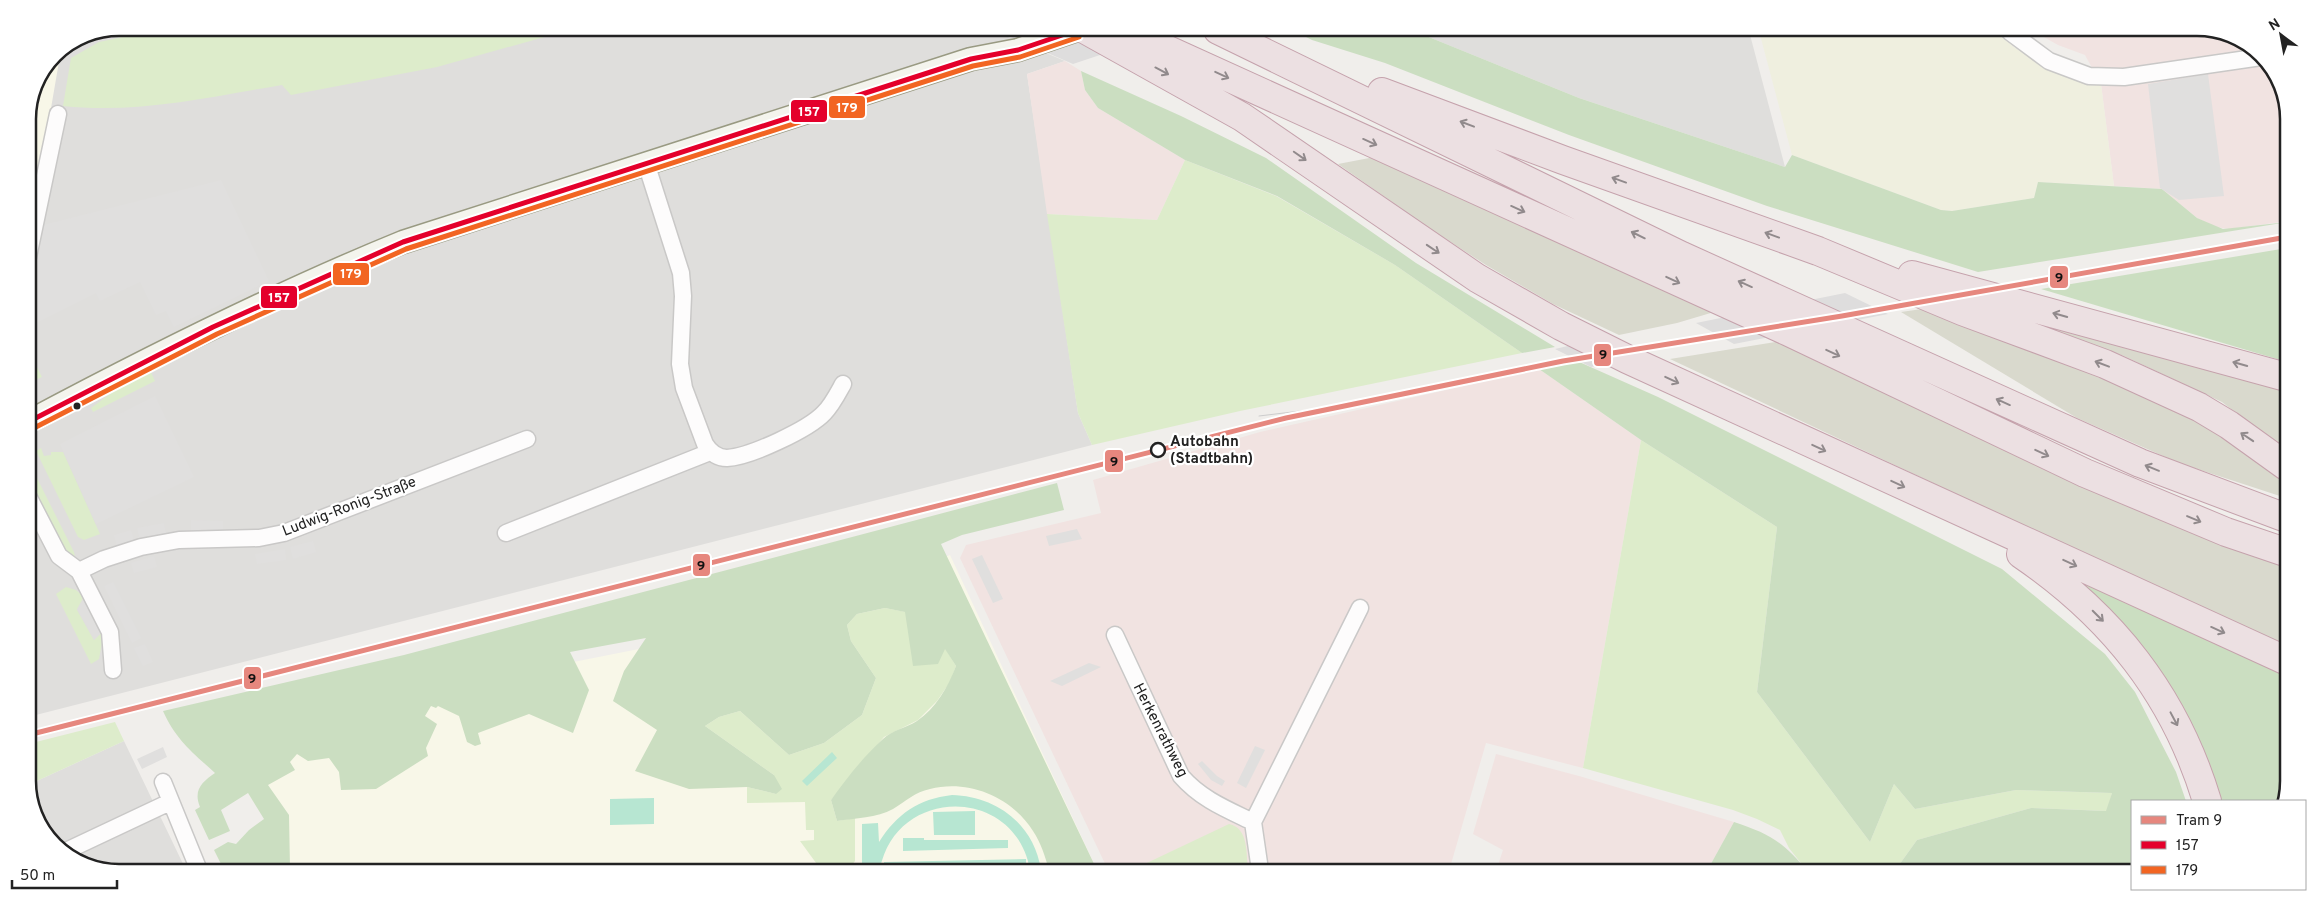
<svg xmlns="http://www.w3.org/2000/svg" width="2316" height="900" viewBox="0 0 2316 900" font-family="Overpass,sans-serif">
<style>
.residential{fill:#dfdedc}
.commercial{fill:#f1e3e1}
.education{fill:#f8f7e8}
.construction{fill:#d9d9cd}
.farmland{fill:#efefdf}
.grass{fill:#ddeccb}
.forest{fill:#cbdec1}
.pitch{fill:#b7e6d2}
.parking{fill:#e0dfde}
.pier{fill:#dedddd}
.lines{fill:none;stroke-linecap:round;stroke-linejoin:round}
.minor-casing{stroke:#c9c8c7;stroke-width:19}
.secondary-casing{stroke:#999a82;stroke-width:25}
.motorway-casing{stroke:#c5a2ac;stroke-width:30}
.minor{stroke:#fdfcfc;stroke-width:16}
.secondary{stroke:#f4f4ed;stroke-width:22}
.motorway{stroke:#ece0e2;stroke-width:28}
.tram{stroke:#ccc;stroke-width:1}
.bus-1-casing{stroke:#fff;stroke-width:9}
.bus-2-casing{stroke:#fff;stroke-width:9}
.bus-1{stroke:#e4002b;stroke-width:5}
.bus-2{stroke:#f26522;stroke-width:5}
.tram-1-casing{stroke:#fff;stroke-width:9}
.tram-1{stroke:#e6877e;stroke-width:5}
.oneway{stroke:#918a8c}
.bus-dot{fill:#222;stroke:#fff;stroke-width:2}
.stop-dot{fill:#fff;stroke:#222;stroke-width:2.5}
.labels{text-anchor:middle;stroke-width:4.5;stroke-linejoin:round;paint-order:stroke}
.stop-label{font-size:15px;font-weight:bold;fill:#222;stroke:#fff;text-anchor:start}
.street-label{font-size:15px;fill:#222;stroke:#fff}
.rim{fill:none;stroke:#222;stroke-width:2.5}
.line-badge{stroke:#fff;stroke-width:2}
.badge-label{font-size:14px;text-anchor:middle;font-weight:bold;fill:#fff}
.pale-badge-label{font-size:14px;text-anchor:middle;font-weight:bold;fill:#111}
</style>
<rect width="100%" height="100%" fill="#f0eeeb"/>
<path class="residential" d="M119,28L991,30L1065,61L1027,74L1078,413L1092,445L28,717V113L55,54L84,34Z
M1414,31H1749L1785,167L1579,98Z
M124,741L185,868H89L46,836L28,785Z"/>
<path class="commercial" d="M2035,32H2227L2270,64L2288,113V221L2229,229L2215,227L2197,218L2162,189L2114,186L2101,84L2085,55L2058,45Z
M1065,61L1081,71L1085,90L1098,108L1185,160L1157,220L1047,214L1027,74Z
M1539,369L1641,440L1583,768L1486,743L1449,871L1108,870L960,558L966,545L1101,513L1093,480L1260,432Z
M1496,754L1579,776L1734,822L1707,871H1496L1503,850L1473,834Z"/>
<path class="education" d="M61,50L34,207L28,183V113L55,54Z
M950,555L1097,870L283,868L265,819L248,793L247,745L438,689L664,644L834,601Z"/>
<path class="construction" d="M1406,151L1751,301L1677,323L1619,335L1553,304L1486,265L1426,226L1338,164Z
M1922,309L2107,379L2196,421L2242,448L2281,481L2286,485V498L2179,463L2077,418L1901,312Z
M2006,312L2286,387V452L2222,402L2124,356Z
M1818,335L2285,558V649L1670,359Z"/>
<path class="farmland" d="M1759,31L1996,32L2015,48L2062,74L2101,84L2114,186L2038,182L2034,198L1952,211L1941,210L1792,155Z"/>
<path class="grass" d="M166,28L573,29L437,67L291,95L282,85C210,97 137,114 63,106L71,58L99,42Z
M1185,160L1276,196L1395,265L1522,353L1240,411L1092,445L1078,413L1047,214L1157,220Z
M28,349L42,377L28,383Z
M148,366L155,381L93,412L91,408Z
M1641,440L1777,527L1757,692L1870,842L1894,784L1915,809L2016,790L2112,793L2107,811L2031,808L1917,840L1894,872H1808L1789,848L1780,830L1757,819L1733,810L1583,768Z
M41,448L44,456L51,455V452H63L100,534L84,540L78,537L38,455L36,451Z
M28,460L74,552L75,557L68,552L62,544L28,475Z
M66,587L76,590L84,597L77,610L94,640L102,632V643L99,659L91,664L56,594Z
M885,608L906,612L945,648L956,666L950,682L937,701L918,720L884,737L831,800L837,821L855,818V861L851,866L819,867L800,841L814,840V830H806L805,802L747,803V787L776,794L774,775L705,726L719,717L740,711L789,755L824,743L862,715L876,678L851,641L847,625L857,614Z
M115,722L124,741L28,785V744Z
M1229,824C1249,828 1246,854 1248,870H1132Z"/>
<path class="forest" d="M1292,30L1414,31L1579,98L1785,167L1792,155L1941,210L1952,211L2034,198L2038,182L2162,189L2197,218L2223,229L2288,222L1978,272L1767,206L1569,135L1385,63L1312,40Z
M1081,71L1181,116L1266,158L1416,263L1555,347L1522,353L1395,265L1277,196L1185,160L1098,108L1085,90Z
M2287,248V362L2041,289Z
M1577,361L1658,397L2002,569L2105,654L2135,692L2176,772L2186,801H2132V872H1894L1917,840L2031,808L2106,811L2112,793L2016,790L1915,809L1894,784L1870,842L1757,692L1777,527L1641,440L1539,369Z
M1057,483L1064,510L962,535L941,544L1097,870H1049C1045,856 1041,843 1033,831C1012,797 968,779 930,789C915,792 906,801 893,809C877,818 855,818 837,821L831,800C846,779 864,756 883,739C892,730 906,728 917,721C936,708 948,687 956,666L945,649L938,664L913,666L905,612L885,608L857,614L847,625L851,641L876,678L862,715L824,743L789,755L740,711L719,717L705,726L774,775L782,789L776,794L747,787L689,789L635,771L657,730L613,701L624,671L646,638L570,652L589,690L573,733L529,714L478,733L481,744L475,746L467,742L459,716L438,706L436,708L431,706L425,716L437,724L426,748L428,756L376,789L341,790L339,772L329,758L308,761L297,754L290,762L295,770L268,785L289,815L290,868H223L214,850L228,842L236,844L249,830L264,819L248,793L221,810L230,831L209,840L195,810L200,807C193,790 202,782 215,773C192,752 176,740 163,711L404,655Z
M2082,582L2284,675V801H2217L2076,586Z
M1734,822C1770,834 1784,842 1808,872L1707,871Z"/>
<path class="pitch" d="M832,752L837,758L807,786L802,781Z
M952,795C996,796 1034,824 1041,870H1030C1015,785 896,786 880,869H862V824L878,823L879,842C897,814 918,799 952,795Z
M654,798V824L610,825V799Z
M975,811V835H934L933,812Z
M903,838H924V840H1008V848L903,851Z
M1026,859V870L884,869V862Z"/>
<path class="parking" d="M2208,74L2224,196L2179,200L2160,188L2148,84Z
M221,180L269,281L174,327L166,311L156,315L140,282L100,301L96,293L28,327V305L43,225Z
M155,396L194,477L96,524L60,444Z
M191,520L223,521V532L191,531Z
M164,523L166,534L140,540L137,528Z
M1077,529L1082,539L1049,546L1046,536Z
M131,530L134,541L117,546L114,535Z
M313,541L316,552L293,559L290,547Z
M285,549L286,560L257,564L255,554Z
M982,555L1003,599L993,603L972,559Z
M154,556L157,567L134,573L131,563Z
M113,582L141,638L132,643L104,586Z
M84,597L102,632L94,640L77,609Z
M145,644L153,662L143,666L134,648Z
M1089,663L1101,667L1062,686L1050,681Z
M1255,746L1265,750L1246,788L1237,783Z
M163,747L167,757L142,769L137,759Z
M1202,761L1217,776L1225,781L1222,786L1211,780L1198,764Z"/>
<path class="pier" d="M995,30H1175L1073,64Z
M1845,293L1888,314L1734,344L1696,323Z
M1610,336L1650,355L1591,367L1555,349Z"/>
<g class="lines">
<g class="minor-casing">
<path id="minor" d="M2010,32L2049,61L2089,76L2124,77L2261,57
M646,163L681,273L683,296L680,364L684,388L705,444C710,452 717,458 727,458C750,457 809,429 824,413C832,405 838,393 843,384
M28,257L58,114
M28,496L59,556L79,571L110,632L113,670
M506,533L710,452
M79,571L104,559L141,547L179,540L259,538L284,533L527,439
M1115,635L1181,776C1201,799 1226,809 1253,822
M163,782L198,868
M66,851L170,802
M1260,870L1253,822L1360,608"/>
</g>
<g class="secondary-casing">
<path id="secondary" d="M28,422C150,357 275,294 403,242L971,59L1018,50L1077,30"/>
</g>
<g class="motorway-casing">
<path id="motorway" d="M1086,30L1242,117L1477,278L1561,326L1627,359L2285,660
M1120,30L1146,40L1789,332L2085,473L2226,532L2285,552
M1218,30L1682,256L2140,463L2286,518
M1382,92L1563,160L1818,251L1962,311L2105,364L2199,407L2229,425L2286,466
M1912,275L2286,377
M2021,554C2112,616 2175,695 2207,801"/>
</g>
<use href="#minor" class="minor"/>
<use href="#secondary" class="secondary"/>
<use href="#motorway" class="motorway"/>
<path class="tram" d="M1259,416L1342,406"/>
<g class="bus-1-casing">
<path id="bus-1" d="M28,422L213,327L403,242L971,59L1018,50L1077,30"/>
</g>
<g class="bus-2-casing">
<path id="bus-2" d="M32,429L217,334L406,249L973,66L1020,57L1079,37"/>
</g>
<use href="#bus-1" class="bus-1"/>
<use href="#bus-2" class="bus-2"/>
<g class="tram-1-casing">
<path id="tram-1" d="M28,735L1286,418L1563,361L1842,316L2287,237"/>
</g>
<use href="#tram-1" class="tram-1"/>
</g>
<defs><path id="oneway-shaft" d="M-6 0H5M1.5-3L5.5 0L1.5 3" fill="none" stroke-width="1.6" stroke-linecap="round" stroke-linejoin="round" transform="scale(1.25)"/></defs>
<g class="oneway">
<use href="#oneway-shaft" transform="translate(1162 71) rotate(28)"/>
<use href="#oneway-shaft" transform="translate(1222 75) rotate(25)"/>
<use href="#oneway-shaft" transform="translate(1467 124) rotate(-159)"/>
<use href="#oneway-shaft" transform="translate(1370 142) rotate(24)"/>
<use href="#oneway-shaft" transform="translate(1300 156) rotate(35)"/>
<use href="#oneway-shaft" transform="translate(1619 180) rotate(-160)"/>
<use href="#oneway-shaft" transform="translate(1518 209) rotate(24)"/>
<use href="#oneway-shaft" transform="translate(1638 235) rotate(-154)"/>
<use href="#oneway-shaft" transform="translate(1772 235) rotate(-160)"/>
<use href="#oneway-shaft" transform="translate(1433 249) rotate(34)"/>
<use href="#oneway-shaft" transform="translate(1673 280) rotate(25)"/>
<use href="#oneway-shaft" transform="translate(1745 284) rotate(-156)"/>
<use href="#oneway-shaft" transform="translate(2060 315) rotate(-164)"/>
<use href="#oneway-shaft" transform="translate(1833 353) rotate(25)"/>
<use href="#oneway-shaft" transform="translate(2102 364) rotate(-159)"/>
<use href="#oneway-shaft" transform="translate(2240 364) rotate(-164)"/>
<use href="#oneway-shaft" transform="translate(1672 380) rotate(25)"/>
<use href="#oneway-shaft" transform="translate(2003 402) rotate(-156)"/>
<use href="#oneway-shaft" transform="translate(2247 437) rotate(-146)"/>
<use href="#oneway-shaft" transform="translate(1819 448) rotate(25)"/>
<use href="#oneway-shaft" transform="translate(2042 453) rotate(25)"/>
<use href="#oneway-shaft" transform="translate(2152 468) rotate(-158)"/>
<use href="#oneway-shaft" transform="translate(1898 484) rotate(25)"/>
<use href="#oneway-shaft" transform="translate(2194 519) rotate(23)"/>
<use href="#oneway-shaft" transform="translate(2070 563) rotate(25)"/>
<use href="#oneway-shaft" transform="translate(2098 616) rotate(45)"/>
<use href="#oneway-shaft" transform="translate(2218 630) rotate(24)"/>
<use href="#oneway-shaft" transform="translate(2174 719) rotate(62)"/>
</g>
<circle class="bus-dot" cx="77" cy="406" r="4.5"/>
<circle class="stop-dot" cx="1158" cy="450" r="7"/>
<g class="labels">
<g class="stop-label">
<text x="1170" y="446">Autobahn<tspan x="1170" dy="17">(Stadtbahn)</tspan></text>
</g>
<g class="street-label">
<text transform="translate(349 506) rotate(-21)" y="5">Ludwig-Ronig-Straße</text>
<text transform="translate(1161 730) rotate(63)" y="5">Herkenrathweg</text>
</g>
</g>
<path d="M0 0H2316V900H0ZM119 36H2197A83 83 0 0 1 2280 119V781A83 83 0 0 1 2197 864H119A83 83 0 0 1 36 781V119A83 83 0 0 1 119 36Z" fill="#fff" fill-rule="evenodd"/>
<path class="rim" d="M119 36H2197A83 83 0 0 1 2280 119V781A83 83 0 0 1 2197 864H119A83 83 0 0 1 36 781V119A83 83 0 0 1 119 36Z"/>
<g class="line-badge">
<rect x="828" y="95" width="38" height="24" rx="5" fill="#f26522"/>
<rect x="790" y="99" width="38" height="24" rx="5" fill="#e4002b"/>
<rect x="332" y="262" width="38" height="24" rx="5" fill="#f26522"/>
<rect x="2049" y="265" width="20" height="24" rx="5" fill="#e6877e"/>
<rect x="260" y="285" width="38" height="24" rx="5" fill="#e4002b"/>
<rect x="1593" y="343" width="19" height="24" rx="5" fill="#e6877e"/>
<rect x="1104" y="449" width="20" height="24" rx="5" fill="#e6877e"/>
<rect x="692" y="553" width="19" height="24" rx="5" fill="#e6877e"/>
<rect x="243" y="666" width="19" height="24" rx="5" fill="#e6877e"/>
</g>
<g class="badge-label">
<text x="847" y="112">179</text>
<text x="809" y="116">157</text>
<text x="351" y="278">179</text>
<text x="279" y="302">157</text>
</g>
<g class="pale-badge-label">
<text x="2059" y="282">9</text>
<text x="1603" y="359">9</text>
<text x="1114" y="466">9</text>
<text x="701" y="570">9</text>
<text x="252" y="683">9</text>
</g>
<rect x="2131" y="800" width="175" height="90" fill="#ffffff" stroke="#a7a7a7"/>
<rect x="2141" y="816" width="25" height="8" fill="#e6877e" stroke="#a7a7a7"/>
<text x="2176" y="825" font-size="15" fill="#222222">Tram 9</text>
<rect x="2141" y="841" width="25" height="8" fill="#e4002b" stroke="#a7a7a7"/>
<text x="2176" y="850" font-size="15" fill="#222222">157</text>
<rect x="2141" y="866" width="25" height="8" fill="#f26522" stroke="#a7a7a7"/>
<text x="2176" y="875" font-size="15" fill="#222222">179</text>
<g transform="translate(2281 35) rotate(328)" stroke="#ffffff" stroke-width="4" paint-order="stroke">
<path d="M0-4L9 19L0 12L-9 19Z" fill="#222222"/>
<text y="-8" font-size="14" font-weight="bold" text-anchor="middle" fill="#222222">N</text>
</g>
<path d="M12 880v8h105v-8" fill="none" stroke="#222222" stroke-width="2.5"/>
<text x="20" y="880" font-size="15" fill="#222222" stroke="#ffffff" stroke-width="4" paint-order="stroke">50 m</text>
</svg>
